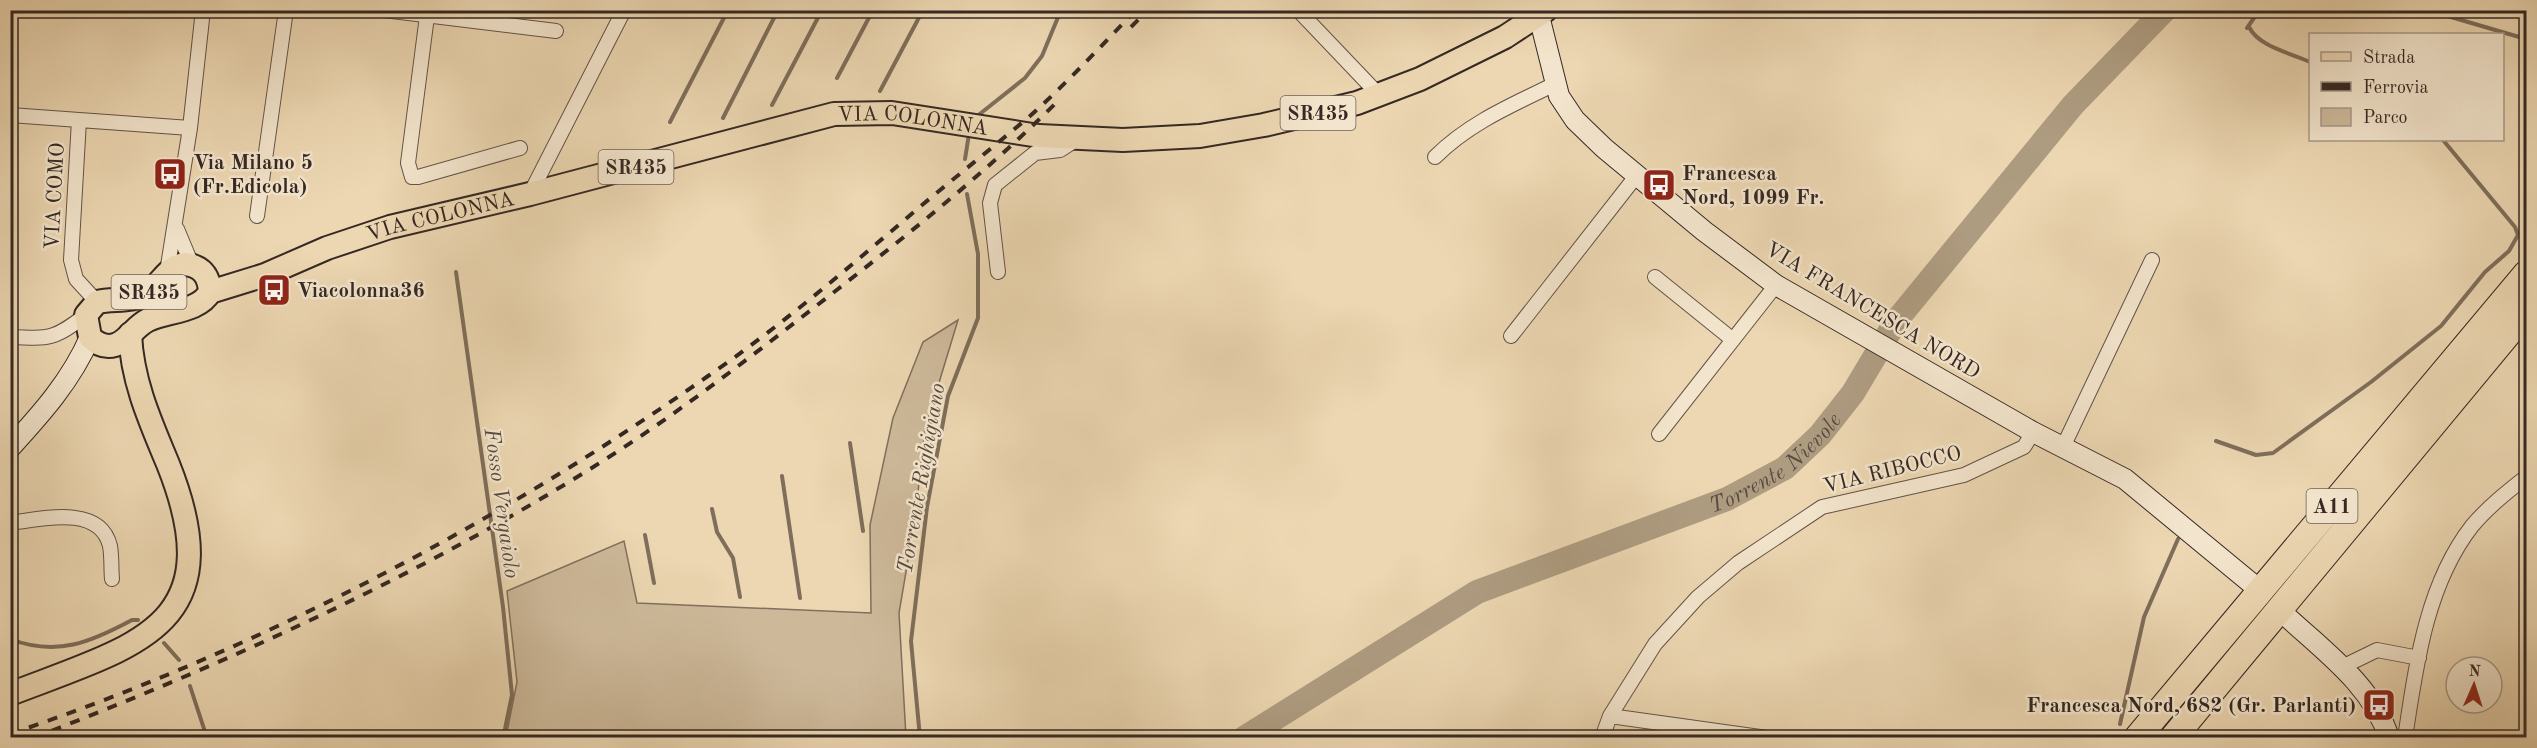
<svg xmlns="http://www.w3.org/2000/svg" width="2537" height="748" viewBox="0 0 2537 748" font-family="'Old Standard TT',serif">
<style>
.green{fill:#cdb99a;stroke:#81705e;stroke-width:1.5}
.lines{fill:none;stroke-linecap:round;stroke-linejoin:round}
.stream{stroke:#7e6e5b;stroke-width:4}
.river{stroke:#ae9c81;stroke-width:24}
.street-casing{stroke:#635447;stroke-width:16}
.secondary-casing{stroke:#352823;stroke-width:22}
.primary-casing{stroke:#352823;stroke-width:26}
.highway-casing{stroke:#352823;stroke-width:28}
.street{stroke:#f3e5cd;stroke-width:14}
.secondary{stroke:#f3e5cd;stroke-width:20}
.primary{stroke:#ecd7b2;stroke-width:22}
.highway{stroke:#ecd7b2;stroke-width:26}
.rail{stroke:#352823;stroke-width:4;stroke-dasharray:10 10;stroke-linecap:butt}
.labels{text-anchor:middle;stroke-width:5;stroke-linejoin:round;paint-order:stroke}
.shield{fill:#f3e5cd;stroke:#6e6156;stroke-width:1.5}
.shield-label{font-size:20px;font-weight:bold;fill:#352823}
.street-label{font-size:21px;fill:#352823;stroke:#f3e5cd}
.poi-label{font-size:21px;font-weight:bold;fill:#352823;stroke:#f3e5cd;text-anchor:start}
.water-label{font-size:22px;font-style:italic;fill:#594b3f;stroke:#f3e5cd}
</style>
<rect width="100%" height="100%" fill="#ecd7b2"/>
<filter id="stains"><feTurbulence type="fractalNoise" baseFrequency=".00333" numOctaves="4"/><feColorMatrix values="0 0 0 0 .2 0 0 0 0 .09 0 0 0 0 .02 0 0 0 .5 -.17"/></filter>
<radialGradient id="worn" r=".72"><stop offset=".6" stop-color="#630" stop-opacity="0"/><stop offset="1" stop-color="#630" stop-opacity=".3"/></radialGradient>
<path class="green" d="M958,320L925,429L915,519L899,613L906,737H506L517,682L507,591L624,541L637,603L871,613L870,525L893,418L923,342Z"/>
<g class="lines">
<path class="stream" d="M2265,10L2256,15L2247,28L2249,27C2259,47 2291,53 2310,62
M2427,10L2526,39
M837,78L873,10
M880,91L923,10
M772,105L822,10
M976,117L1025,78L1042,56L1061,10
M723,118L778,10
M670,122L728,10
M965,159L969,134
M456,272L503,607L512,695L505,729L501,738
M2216,441L2256,455L2273,453L2371,382L2441,326L2485,272L2509,251L2518,235L2515,227L2443,140
M850,443L863,531
M782,476L800,598
M712,509L717,532L733,558L740,597
M645,535L654,583
M10,639C57,657 91,642 132,620H138
M164,643L179,660
M190,686L207,738
M2120,724L2144,617L2178,539
M920,738L911,641L927,507L948,396L978,318V254L967,194"/>
<path class="river" id="s1" d="M1244,738L1477,592L1727,499L1785,468L1820,435L1853,393L1896,321L2073,105L2165,10"/>
<g class="street-casing">
<path id="street" d="M384,10L556,31
M1298,10L1379,95
M427,16L408,163L412,177H418L520,148
M10,115L190,128
M79,120L71,260L76,279L97,302
M1435,157C1469,123 1512,105 1555,84
M530,194L624,10
M257,216L286,10
M177,229L192,265
M167,272L190,128L203,10
M998,272L990,203L995,185L1035,153L1060,150L1077,139
M1655,277L1733,340
M1511,336L1637,175
M10,337C51,339 54,339 86,315
M1659,434L1776,285
M2063,447L2152,260
M10,523C41,519 100,504 110,546C112,557 111,569 112,579
M2342,667L2377,650L2419,658
M1610,716L1767,738
M1602,738L1610,716L1655,644L1698,597L1738,563L1822,507L1964,475L2024,447L2033,432
M2405,738C2416,666 2426,585 2472,526C2488,507 2507,492 2526,477"/>
</g>
<g class="secondary-casing">
<path id="secondary" d="M1539,16L1559,96L1575,120L1604,148L1704,231L1776,285L2033,432L2125,479L2251,583
M10,448C41,414 71,381 90,337
M2285,615C2324,651 2373,686 2389,738"/>
</g>
<g class="primary-casing">
<g id="primary">
<path d="M186,264C202,267 209,275 210,292C199,312 167,311 148,320C135,326 128,341 115,345C105,348 97,344 90,337L86,315L97,302C115,298 132,303 148,292C163,282 167,266 186,264Z"/>
<path id="s2" d="M210,292L265,275L327,248L390,227L530,194L834,114L892,113L1039,136L1123,140L1200,136L1264,125L1357,103L1420,79L1505,37L1546,10"/>
<path d="M10,694C137,645 233,627 168,464C150,421 132,381 130,334"/>
</g>
</g>
<g class="highway-casing">
<path id="highway" d="M2137,738L2526,274
M2173,738L2526,312"/>
</g>
<use href="#street" class="street"/>
<use href="#secondary" class="secondary"/>
<use href="#primary" class="primary"/>
<use href="#highway" class="highway"/>
<path class="rail" d="M1131,27L1148,10
M10,734C258,650 494,526 708,376C781,326 848,268 915,211C953,179 992,148 1030,116C1067,83 1101,46 1136,10
M33,738C225,664 415,578 590,469C677,415 757,352 838,289C915,229 992,167 1061,98"/>
</g>
<defs>
<g id="bus-square" transform="scale(1.725)"><rect x="-9" y="-9" width="18" height="18" rx="4" fill="#8f2418" stroke="#f3e5cd"/><path d="M-5-6H5V4H4V6H2V4H-2V6H-4V4H-5ZM-3.5-4V0h7V-4ZM-3.5 1.2v1.5H-2V1.2ZM2 1.2v1.5H3.5V1.2Z" fill="#fff"/></g>
</defs>
<g fill-rule="evenodd">
<use href="#bus-square" x="170" y="174"/>
<use href="#bus-square" x="1659" y="185"/>
<use href="#bus-square" x="274" y="290"/>
<use href="#bus-square" x="2379" y="705"/>
</g>
<g class="labels">
<g class="shield">
<rect x="1280.5" y="96" width="75" height="34" rx="4.5"/>
<rect x="598.5" y="150" width="75" height="34" rx="4.5"/>
<rect x="111.5" y="275" width="75" height="34" rx="4.5"/>
<rect x="2306.5" y="489" width="51" height="34" rx="4.5"/>
</g>
<g class="shield-label">
<text x="1318" y="120">SR435</text>
<text x="636" y="174">SR435</text>
<text x="149" y="299">SR435</text>
<text x="2332" y="513">A11</text>
</g>
<g class="street-label">
<text dy="7" stroke="none"><textPath href="#s2" startOffset="729">VIA COLONNA</textPath></text>
<text transform="translate(54 196) rotate(-87)" y="7">VIA COMO</text>
<text dy="7" stroke="none"><textPath href="#s2" startOffset="243">VIA COLONNA</textPath></text>
<text transform="translate(1873 310) rotate(31)" y="7">VIA FRANCESCA NORD</text>
<text transform="translate(1892 469) rotate(-14)" y="7">VIA RIBOCCO</text>
</g>
<g class="poi-label">
<text x="193" y="169">Via Milano 5<tspan x="193" dy="24">(Fr.Edicola)</tspan></text>
<text x="1682" y="180">Francesca<tspan x="1682" dy="24">Nord, 1099 Fr.</tspan></text>
<text x="297" y="297">Viacolonna36</text>
<text x="2356" y="712" text-anchor="end">Francesca Nord, 682 (Gr. Parlanti)</text>
</g>
<g class="water-label">
<text dy="8" stroke="none"><textPath href="#s1" startOffset="602">Torrente Nievole</textPath></text>
<text transform="translate(920 478) rotate(-80)" y="8">Torrente Righigiano</text>
<text transform="translate(503 503) rotate(82)" y="8">Fosso Vergaiolo</text>
</g>
</g>
<rect width="2537" height="748" fill="none" stroke="#ecd7b2" stroke-width="36"/>
<rect x="12" y="12" width="2513" height="724" fill="none" stroke="#352823" stroke-width="3"/>
<rect x="18" y="18" width="2501" height="712" fill="none" stroke="#352823" stroke-width="1.5"/>
<rect x="2309" y="33" width="195" height="108" fill="#f3e5cd" stroke="#a79989" stroke-width="1.5"/>
<rect x="2321" y="52" width="30" height="9" fill="#ecd7b2" stroke="#a79989" stroke-width="1.5"/>
<text x="2363" y="63" font-size="18" fill="#352823">Strada</text>
<rect x="2321" y="82" width="30" height="9" fill="#352823" stroke="#a79989" stroke-width="1.5"/>
<text x="2363" y="93" font-size="18" fill="#352823">Ferrovia</text>
<rect x="2321" y="108" width="30" height="18" fill="#cdb99a" stroke="#a79989" stroke-width="1.5"/>
<text x="2363" y="123" font-size="18" fill="#352823">Parco</text>
<g transform="translate(2474 685) rotate(3)"><circle r="28" fill="#f3e5cd" stroke="#a79989" stroke-width="1.5"/>
<path d="M0-4.5L10 22L0 15L-10 22Z" fill="#8f2418"/>
<text y="-9" font-size="16" font-weight="bold" text-anchor="middle" fill="#352823">N</text>
</g>
<rect width="100%" height="100%" filter="url(#stains)"/>
<rect width="100%" height="100%" fill="url(#worn)"/>
</svg>
